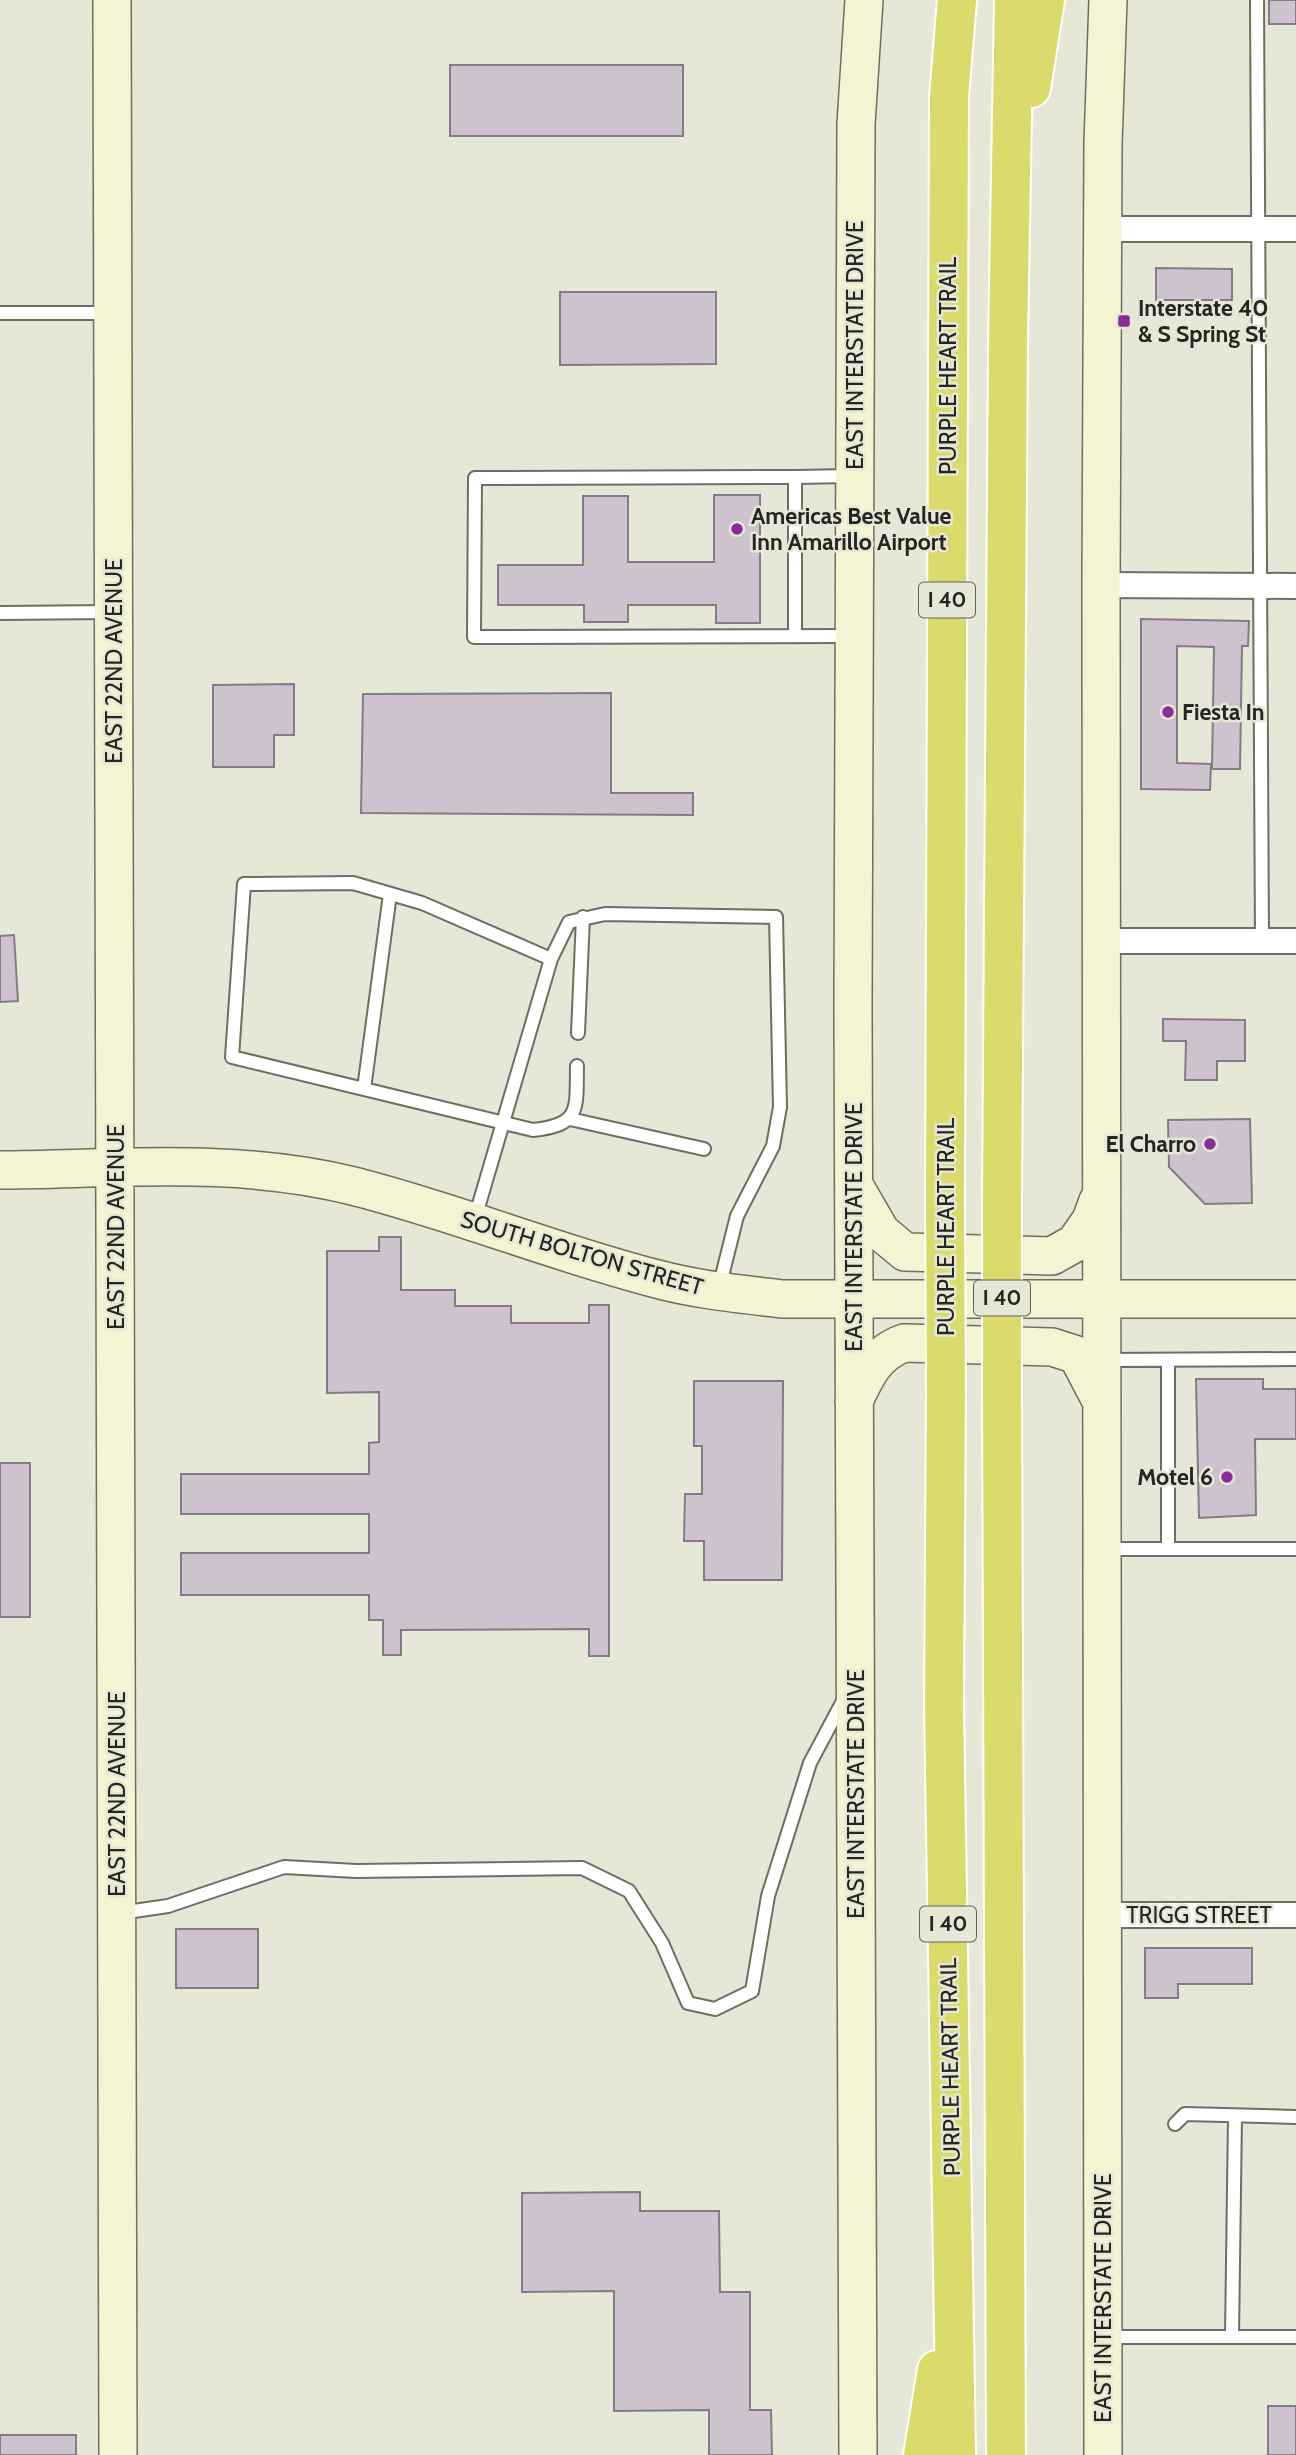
<svg xmlns="http://www.w3.org/2000/svg" width="1296" height="2455" viewBox="0 0 1296 2455" font-family="Cabin,sans-serif">
<style>
.building{fill:#cec2cf;stroke:#857b87;stroke-width:2}
.lines{fill:none;stroke-linecap:round;stroke-linejoin:round}
.lane-casing{stroke:#6e6f60;stroke-width:16}
.street-casing{stroke:#6e6f60;stroke-width:28}
.secondary-casing{stroke:#6e6f60;stroke-width:40}
.highway-casing{stroke:#fff;stroke-width:42}
.lane{stroke:#fff;stroke-width:12}
.street{stroke:#fff;stroke-width:24}
.secondary{stroke:#f4f4d2;stroke-width:37}
.highway{stroke:#dadb6a;stroke-width:38}
.highway-bridge-casing{stroke:#fff;stroke-width:42;stroke-linecap:butt}
.highway-bridge{stroke:#dadb6a;stroke-width:38}
.poi-dot{fill:#892c97;stroke:#e6e7d7;stroke-width:2.5}
.labels{text-anchor:middle;stroke-width:5;stroke-linejoin:round;paint-order:stroke}
.shield{fill:#e6e7d7;stroke:#606057;stroke-width:2}
.shield-label{font-size:21px;font-weight:bold;fill:#262620}
.poi-label{font-size:23px;font-weight:bold;fill:#262620;stroke:#e6e7d7;text-anchor:start}
.street-label{font-size:23px;fill:#262620;stroke:#e6e7d7}
</style>
<rect width="100%" height="100%" fill="#e6e7d7"/>
<path class="building" d="M1269,0H1296V24H1269Z
M450,65H683V136H450Z
M1156,268L1232,269V300H1156Z
M560,292H716V364L560,365Z
M714,495H760V623H716V605H628V622H584V605H498V565H583V496H628V562H714Z
M1141,619L1249,621L1248,646H1242L1240,769H1212L1214,647L1177,646V763L1211,764L1210,790L1141,789Z
M294,684V735H274V767H213V685Z
M611,693V793H693V815L361,813L363,694Z
M14,935L18,1001L0,1002V936Z
M1163,1019L1245,1020V1061H1217V1080H1185L1186,1041H1163Z
M1250,1119L1252,1203L1205,1204L1169,1167L1168,1120Z
M379,1237H401V1290H455V1306H511V1323H589V1305H609V1656H589V1629L401,1630V1655H383V1620H369V1595H181V1553H369V1514H181V1474H369V1443L379,1442V1392L327,1393V1251H379Z
M1196,1379H1263V1389H1296V1439H1255L1256,1515L1199,1518Z
M694,1381H783L782,1580H704V1541H684L685,1494H702V1446H694Z
M0,1463H30V1617H0Z
M176,1929H258V1988H176Z
M1145,1948H1252V1984H1178V1998H1145Z
M640,2192V2211H719L720,2292H750V2410H771L772,2455H709V2410L614,2411V2291L522,2292V2193Z
M1268,2406H1296V2455H1268Z
M0,2435H76V2455H0Z"/>
<g class="lines">
<g class="lane-casing">
<path id="lane" d="M1257,0L1262,941
M0,313H109
M795,477L851,476
M0,613L110,612
M795,636V477L475,478L474,637L851,636
M551,959L422,903L353,883L244,884L232,1057L533,1130C582,1125 576,1108 577,1066
M578,1033L583,917
M364,1089L390,894
M570,1119L704,1149
M475,1218L551,959L569,922L605,914L776,917L780,1107L773,1146L737,1216L719,1288
M1104,1360L1296,1359
M1168,1360V1549
M1106,1549H1296
M120,1913L168,1906L284,1867L356,1871L582,1868L629,1891L662,1943L688,2003L715,2009L752,1991L768,1896L810,1763L844,1699
M1175,2124L1185,2114L1296,2117
M1107,2337H1296
M1232,2337L1235,2116"/>
</g>
<g class="street-casing">
<path id="street" d="M1102,229H1296
M1101,585L1296,586
M1101,941H1296
M1103,1915H1296"/>
</g>
<g class="secondary-casing">
<path id="secondary" d="M112,0L118,2455
M0,1170C118,1169 238,1157 353,1186C456,1212 555,1253 657,1279C698,1290 740,1294 782,1299H1296
M855,1187L881,1232L905,1252L1052,1256L1075,1243L1091,1220L1098,1201
M854,1401C866,1375 876,1353 904,1343L1052,1347L1077,1355L1099,1397
M858,2455L853,1008L856,124L864,0
M1103,2455L1101,585L1103,144L1108,0"/>
</g>
<g class="highway-casing">
<path id="highway" d="M1031,88L1045,0
M1002,1199L1008,342L1014,0
M945,1200L949,97L957,0
M946,1394L944,1706L956,2455
M1002,1396L1006,2455
M923,2455L937,2370"/>
</g>
<use href="#lane" class="lane"/>
<use href="#street" class="street"/>
<use href="#secondary" class="secondary"/>
<use href="#highway" class="highway"/>
<g class="highway-bridge-casing">
<path id="highway-bridge" d="M1002,1199V1396
M945,1200L946,1394"/>
</g>
<use href="#highway-bridge" class="highway-bridge"/>
</g>
<g class="poi-dot">
<rect x="1117" y="314" width="14" height="14" rx="3.5"/>
<circle cx="737" cy="529" r="7"/>
<circle cx="1168" cy="712" r="7"/>
<circle cx="1210" cy="1144" r="7"/>
<circle cx="1227" cy="1477" r="7"/>
</g>
<g class="labels">
<g class="shield">
<rect x="919" y="582.5" width="56" height="35" rx="5"/>
<rect x="974" y="1280.5" width="56" height="35" rx="5"/>
<rect x="920" y="1906.5" width="56" height="35" rx="5"/>
</g>
<g class="shield-label">
<text x="947" y="607">I 40</text>
<text x="1002" y="1305">I 40</text>
<text x="948" y="1931">I 40</text>
</g>
<g class="poi-label">
<text x="1138" y="316">Interstate 40<tspan x="1138" dy="26">&amp; S Spring St</tspan></text>
<text x="751" y="524">Americas Best Value<tspan x="751" dy="26">Inn Amarillo Airport</tspan></text>
<text x="1182" y="720">Fiesta In</text>
<text x="1196" y="1152" text-anchor="end">El Charro</text>
<text x="1213" y="1485" text-anchor="end">Motel 6</text>
</g>
<g class="street-label">
<text transform="translate(855 345) rotate(-90)" y="8">EAST INTERSTATE DRIVE</text>
<text transform="translate(948 366) rotate(-90)" y="8">PURPLE HEART TRAIL</text>
<text transform="translate(114 661) rotate(-90)" y="8">EAST 22ND AVENUE</text>
<text transform="translate(116 1227) rotate(-90)" y="8">EAST 22ND AVENUE</text>
<text transform="translate(854 1227) rotate(-90)" y="8">EAST INTERSTATE DRIVE</text>
<text transform="translate(946 1227) rotate(-90)" y="8">PURPLE HEART TRAIL</text>
<text transform="translate(582 1253) rotate(16)" y="8">SOUTH BOLTON STREET</text>
<text transform="translate(117 1794) rotate(-90)" y="8">EAST 22ND AVENUE</text>
<text transform="translate(856 1794) rotate(-90)" y="8">EAST INTERSTATE DRIVE</text>
<text x="1199" y="1923">TRIGG STREET</text>
<text transform="translate(950 2067) rotate(-91)" y="8">PURPLE HEART TRAIL</text>
<text transform="translate(1103 2298) rotate(-90)" y="8">EAST INTERSTATE DRIVE</text>
</g>
</g>
</svg>
